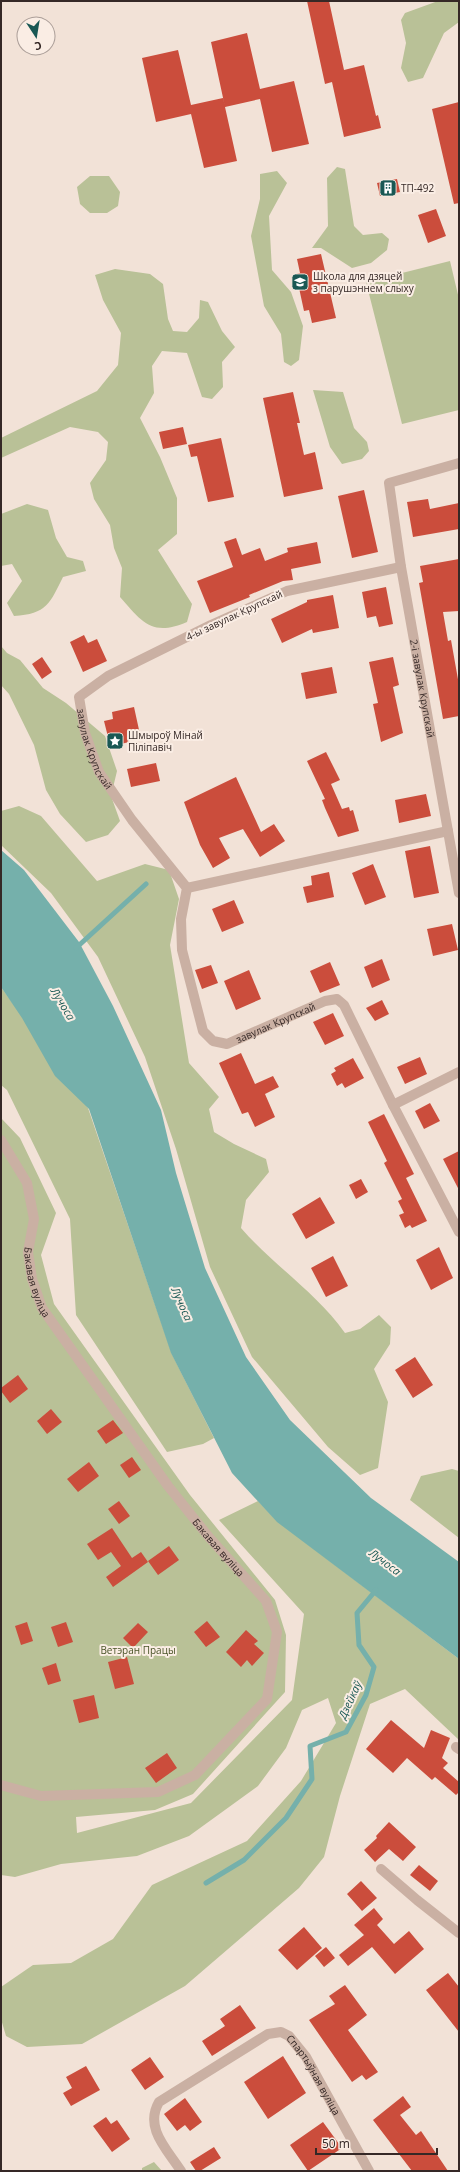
<svg xmlns="http://www.w3.org/2000/svg" width="460" height="2172" viewBox="0 0 460 2172" font-family="'Open Sans',sans-serif">
<style>
.green{fill:#b9c197}
.water{fill:#75b0ab}
.lines{fill:none;stroke-linecap:round;stroke-linejoin:round}
.stream{stroke:#75b0ab;stroke-width:5}
.building{fill:#cb4d3c}
.minor{stroke:#cab0a3;stroke-width:10}
.labels{text-anchor:middle;stroke-width:4;stroke-linejoin:round;paint-order:stroke}
.poi-label{font-size:10px;fill:#352826;stroke:#faede4;text-anchor:start}
.street-label{font-size:10px;fill:#352826;stroke:#faede4}
.park-label{font-size:10px;fill:#4a5428;stroke:#faede4}
.water-label{font-size:11px;font-style:italic;fill:#195854;stroke:#faede4}
</style>
<rect width="100%" height="100%" fill="#f2e2d7"/>
<path class="green" d="M438,1H459V22L444,33L423,78L408,82L401,68L406,43L401,20L405,13Z
M337,167L345,169L354,226L363,235L382,233L389,239L387,250L371,263L352,268L321,248H312L328,226L327,178Z
M277,171L287,183L269,216L272,270L291,292L303,326L299,360L291,366L284,362L281,334L264,306L251,236L260,199V174Z
M90,176H109L120,192L118,206L107,213H90L80,204L77,187Z
M450,261L459,299V410L402,424L366,282Z
M115,269L150,274L163,284L168,319L173,331L187,332L199,318L200,300L208,302L222,331L235,347L222,362L223,387L212,399L202,397L187,353L162,351L152,366L154,393L140,418L160,457L177,498V534L158,550L192,604L187,622C152,637 142,622 120,597L122,568L114,548L110,525L94,499L90,483L106,460L108,442L98,432L70,427L1,458V438L97,391L118,365L121,333L103,300L95,275Z
M313,390L343,392L354,428L367,442L369,451L362,459L342,464L330,447Z
M27,504L48,510L56,538L67,557L83,561L86,571L63,577C50,603 47,614 14,616L7,603L22,581L12,564L1,566V514Z
M1,646L7,653L20,660L43,688L66,703L105,736L117,771L111,796L120,821L108,835L86,842L60,814L46,790L34,745L9,694L1,685Z
M19,806L41,816L97,881L145,864L169,870L179,899L170,945L189,1063L219,1097L209,1109L214,1132L234,1144L266,1159L269,1172L246,1200L241,1228C274,1266 316,1292 345,1333L360,1329L379,1315L391,1327L390,1344L374,1369L388,1402L378,1468L360,1475L328,1447L252,1357L210,1267L176,1149L145,1057L98,957L51,893L1,845V811Z
M1,987L88,1108L172,1354L214,1438L203,1444L167,1452L76,1315L70,1219L7,1090L1,1085Z
M1,1118L20,1138L56,1213L41,1255L54,1304L190,1495L275,1600L286,1635L285,1692L193,1794L155,1810L76,1817L77,1833L191,1803L292,1700L304,1614L219,1520L258,1501L277,1521L459,1659V1740L405,1689L370,1704L340,1796L324,1857L299,1888L185,1986L82,2044L27,2047L6,2036L1,2019V1987L33,1965L71,1963L113,1939L152,1885L247,1841L301,1781L336,1723L328,1698L302,1710L286,1748L258,1786L189,1836L137,1856L61,1864L15,1877L1,1875Z
M452,1469L459,1471V1538L410,1500L421,1476Z
M154,2162L162,2171H142V2168Z"/>
<path class="water" d="M1,850L24,870L79,942L113,1006L161,1110L176,1173L205,1268L246,1357L290,1420L371,1498L459,1562V1659L277,1522L232,1473L171,1353L89,1109L55,1076L22,1018L1,987Z"/>
<g class="lines">
<path class="stream" d="M76,948L146,884
M206,1883L244,1860L286,1818L312,1779L310,1746L346,1732L366,1695L374,1667L359,1645L357,1613L376,1590"/>
</g>
<path class="building" d="M307,1H329L344,70L364,65L376,116L378,115L381,128L344,137L332,82L325,84Z
M247,33L260,89L294,81L309,144L272,152L260,99L225,107L211,42Z
M178,50L191,105L223,98L237,161L204,168L191,114L156,122L142,58Z
M459,102V203L454,204L432,109Z
M397,179L400,192L380,196L377,183Z
M436,209L446,236L428,243L418,215Z
M321,254L336,318L312,323L309,310L304,311L296,274L300,273L297,259Z
M293,392L300,423H297L304,455L315,452L323,489L284,497L263,398Z
M183,427L187,444L163,449L159,432Z
M221,438L234,497L208,502L197,456L191,457L188,445Z
M364,490L378,552L352,558L338,496Z
M428,499L430,509L459,503V529L413,537L407,502Z
M236,538L242,555L260,548L265,561L288,552L287,548L317,542L321,563L291,569L293,580L283,581L249,595L250,597L210,613L197,581L233,567L224,542Z
M459,559V611L443,612L448,641L451,640L459,685V716L443,719L419,583L423,582L420,566Z
M386,587L393,624L379,627L376,616L367,618L362,592Z
M333,595L339,628L313,633L312,629L282,643L271,619L307,602V600Z
M84,635L88,643L97,639L107,661L83,672L70,642Z
M42,657L52,672L42,679L32,664Z
M393,657L399,685L393,687L403,733L381,742L373,704L378,703L369,662Z
M332,667L337,693L306,699L301,673Z
M134,707L141,739L117,745L114,736L108,737L104,721L113,719L112,712Z
M326,752L340,780L331,784L342,809L349,807L350,811L353,810L359,831L338,837L325,808L322,800L325,799L307,761Z
M156,763L160,781L131,787L127,769Z
M236,777L261,832L274,824L285,841L260,857L243,829L219,838L230,858L213,868L200,845L184,802Z
M426,794L431,816L399,823L395,800Z
M430,846L439,893L414,898L405,851Z
M373,864L386,897L365,905L352,873Z
M329,872L334,897L307,903L303,887L312,885L311,876Z
M234,900L244,923L222,932L212,909Z
M452,924L458,950L433,956L427,929Z
M382,959L390,980L372,988L364,967Z
M330,962L340,985L320,993L310,971Z
M211,965L218,983L202,989L195,970Z
M249,970L261,999L236,1010L224,981Z
M382,1000L389,1014L375,1021L366,1008Z
M333,1013L344,1036L325,1045L313,1022Z
M241,1053L255,1084L273,1076L279,1087L265,1094L275,1117L255,1127L248,1112L242,1114L219,1063Z
M420,1057L427,1074L405,1084L397,1067Z
M353,1058L364,1078L345,1088L342,1083L337,1086L331,1074L336,1071L334,1068Z
M430,1103L440,1121L424,1129L415,1111Z
M384,1114L414,1174L406,1178L427,1221L412,1228L410,1225L405,1228L399,1215L404,1213L398,1201L402,1199L384,1163L387,1161L368,1122Z
M459,1151V1190L443,1159Z
M361,1179L368,1192L356,1199L349,1185Z
M320,1197L335,1223L306,1239L292,1214Z
M439,1247L453,1278L431,1290L416,1260Z
M333,1256L348,1286L326,1297L311,1268Z
M415,1357L433,1385L413,1398L395,1370Z
M18,1375L28,1389L10,1403L1,1391V1388Z
M51,1409L62,1422L47,1434L37,1421Z
M113,1420L123,1433L106,1444L97,1431Z
M132,1457L141,1470L129,1478L120,1465Z
M89,1462L99,1476L78,1492L67,1479Z
M119,1501L130,1516L119,1524L108,1509Z
M112,1528L132,1558L141,1552L148,1562L113,1587L106,1577L121,1566L111,1552L98,1560L87,1544Z
M169,1546L179,1560L158,1575L148,1561Z
M207,1621L220,1637L206,1647L194,1632Z
M27,1622L33,1641L21,1645L15,1626Z
M66,1622L73,1642L58,1647L51,1627Z
M138,1623L148,1632L133,1648L123,1638Z
M246,1630L258,1641L254,1644L264,1653L252,1666L247,1660L241,1667L226,1652Z
M127,1657L134,1684L115,1689L108,1662Z
M56,1663L61,1681L48,1685L42,1668Z
M94,1695L99,1718L79,1723L73,1700Z
M391,1720L424,1748L431,1730L450,1738L442,1758L448,1763L443,1768L459,1782V1792L456,1795L435,1777L432,1780L407,1758L393,1773L366,1749Z
M167,1753L177,1768L156,1783L145,1768Z
M389,1822L416,1847L403,1861L389,1849L375,1862L364,1850L377,1838L376,1836Z
M419,1865L438,1881L430,1891L410,1875Z
M361,1881L377,1898L362,1911L347,1894Z
M374,1908L383,1919L377,1925L394,1944L409,1931L424,1949L395,1974L372,1947L348,1966L339,1955L364,1935L354,1925Z
M304,1927L322,1948L297,1970L278,1950Z
M326,1947L335,1958L324,1967L315,1956Z
M448,1973L459,1987V2032L426,1990Z
M345,1985L367,2015L348,2030L378,2072L366,2080L362,2075L352,2082L309,2020L335,2004L329,1996Z
M240,2005L256,2028L212,2056L202,2041L225,2026L220,2019Z
M283,2056L306,2093L268,2119L244,2082Z
M150,2057L164,2077L145,2090L131,2070Z
M86,2066L100,2090L71,2106L63,2093L72,2088L66,2077Z
M403,2096L411,2107L400,2115L416,2135L421,2131L448,2171H412L373,2120Z
M185,2098L202,2122L190,2131L185,2125L177,2131L164,2114Z
M106,2117L111,2124L117,2120L130,2139L112,2152L93,2126Z
M323,2122L342,2148L308,2171L290,2145Z
M214,2147L221,2158L200,2171H196L190,2162Z"/>
<g class="lines">
<g class="minor">
<path id="s1" d="M459,463L389,483L401,567L459,893"/>
<path id="s2" d="M401,567L287,591L211,625L108,676L79,697L85,733L99,772L132,820L187,888L181,919L182,950L203,1031L213,1041L227,1044L325,1001L337,999L344,1005L393,1105L459,1232"/>
<path d="M187,888L448,831"/>
<path d="M393,1105L459,1072"/>
<path id="s3" d="M1,1140L27,1183L34,1219L28,1252L32,1279L42,1308L168,1486L208,1536L266,1601L277,1632L267,1699L195,1775L158,1792L41,1796L1,1785"/>
<path d="M456,1747L459,1749"/>
<path d="M381,1869L417,1900L459,1933"/>
<path id="s4" d="M181,2171C167,2149 144,2128 159,2102L268,2034L281,2032L289,2036L306,2057L369,2171"/>
</g>
</g>
<defs>
<g id="building-square" transform="scale(0.9)"><rect x="-9" y="-9" width="18" height="18" rx="4" fill="#195854" stroke="#faede4"/><path d="M-4-6H4V6H1V3H-1V6H-4ZM-2.5-4.3h1.7v1.8h-1.7ZM.8-4.3h1.7v1.8H.8ZM-2.5-1h1.7V.8h-1.7ZM.8-1h1.7V.8H.8Z" fill="#fff"/></g>
<g id="school-square" transform="scale(0.9)"><rect x="-9" y="-9" width="18" height="18" rx="4" fill="#195854" stroke="#faede4"/><path d="M0-5L7-2L0 1L-7-2ZM-4 1L0 2.5L4 1V4Q0 6-4 4Z" fill="#fff"/></g>
<g id="sight-square" transform="scale(0.9)"><rect x="-9" y="-9" width="18" height="18" rx="4" fill="#195854" stroke="#faede4"/><path d="M0-6L1.8-2.2L6-1.7L2.9 1.2L3.7 5.4L0 3.3L-3.7 5.4L-2.9 1.2L-6-1.7L-1.8-2.2Z" fill="#fff"/></g>
</defs>
<g fill-rule="evenodd">
<use href="#building-square" x="388" y="188"/>
<use href="#school-square" x="300" y="282"/>
<use href="#sight-square" x="115" y="741"/>
</g>
<g class="labels">
<g class="poi-label">
<text x="401" y="192">ТП-492</text>
<text x="313" y="280">Школа для дзяцей<tspan x="313" dy="12">з парушэннем слыху</tspan></text>
<text x="128" y="739">Шмыроў Мінай<tspan x="128" dy="12">Піліпавіч</tspan></text>
</g>
<g class="street-label">
<text transform="translate(234 615) rotate(-25)" y="4">4-ы завулак Крупскай</text>
<text dy="4" stroke="none"><textPath href="#s1" startOffset="281">2-і завулак Крупскай</textPath></text>
<text dy="4" stroke="none"><textPath href="#s2" startOffset="405">завулак Крупскай</textPath></text>
<text dy="4" stroke="none"><textPath href="#s2" startOffset="802">завулак Крупскай</textPath></text>
<text dy="4" stroke="none"><textPath href="#s3" startOffset="152">Бакавая вуліца</textPath></text>
<text dy="4" stroke="none"><textPath href="#s3" startOffset="476">Бакавая вуліца</textPath></text>
<text dy="4" stroke="none"><textPath href="#s4" startOffset="274">Спартыўная вуліца</textPath></text>
</g>
<g class="park-label">
<text x="138" y="1654">Ветэран Працы</text>
</g>
<g class="water-label">
<text transform="translate(63 1004) rotate(59)" y="4">Лучоса</text>
<text transform="translate(182 1304) rotate(66)" y="4">Лучоса</text>
<text transform="translate(385 1562) rotate(37)" y="4">Лучоса</text>
<text transform="translate(350 1700) rotate(-65)" y="4">Дзейкаў</text>
</g>
</g>
<rect width="460" height="2172" fill="none" stroke="#352826" stroke-width="4"/>
<g transform="translate(36 36) rotate(168)"><circle r="19" fill="#faede4" stroke="#ab9e98"/>
<path d="M0-3L7 15L0 10L-7 15Z" fill="#195854"/>
<text y="-6" font-size="11" font-weight="bold" text-anchor="middle" fill="#352826">С</text>
</g>
<path d="M316 2148v6h121v-6" fill="none" stroke="#352826" stroke-width="2"/>
<text x="322" y="2148" font-size="12" fill="#352826" stroke="#faede4" stroke-width="3" paint-order="stroke">50 m</text>
</svg>
